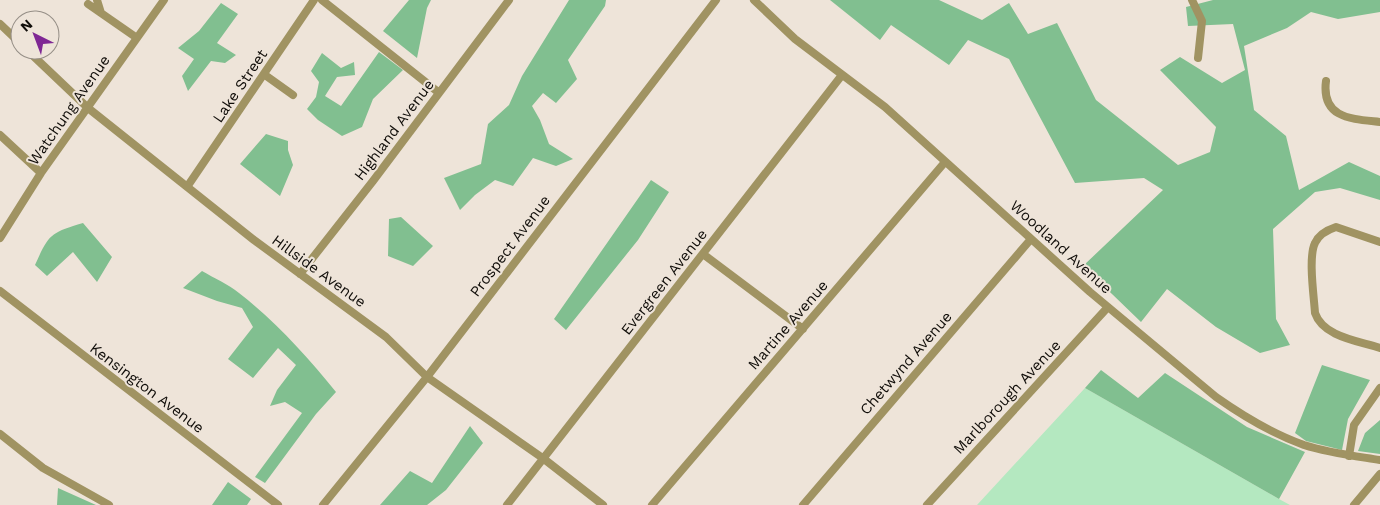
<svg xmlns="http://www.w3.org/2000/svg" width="1380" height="505" viewBox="0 0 1380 505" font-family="'Work Sans',sans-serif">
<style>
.green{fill:#b4e8c0}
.forest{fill:#81bf90}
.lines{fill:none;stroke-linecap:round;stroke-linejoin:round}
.minor{stroke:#a09362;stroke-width:8}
.labels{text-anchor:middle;stroke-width:4;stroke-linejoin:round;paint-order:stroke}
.street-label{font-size:15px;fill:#100d09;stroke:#eee4d9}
</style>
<rect width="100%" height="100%" fill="#eee4d9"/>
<path class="green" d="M1085,388L1279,499L1290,505H977Z"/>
<path class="forest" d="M409,0H431L427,8L417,58L383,31Z
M569,0H606L605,6L568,60L577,79L556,103L543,93L532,106L540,120L549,144L573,159L556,166L533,158L513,186L495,180L475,195L460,210L444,178L481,164L488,124L509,105L522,76Z
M830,0H939L982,20L1009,3L1028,34L1057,23L1096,100L1178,165L1210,152L1216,127L1160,70L1180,57L1222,83L1245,70L1233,24L1188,26L1186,7L1213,0H1380V12L1338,19L1311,12L1287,28L1244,46L1254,110L1286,136L1299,190L1349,162L1380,176V200L1340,188L1315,192L1273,229L1276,319L1290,345L1260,353L1216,327L1167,289L1141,322L1083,266L1163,190L1144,178L1075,183L1009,59L968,40L949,65L891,25L880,40Z
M221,3L238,14L217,43L236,55L225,63L211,61L188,91L182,76L194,59L178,48L199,31Z
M379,52L403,70L373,99L362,127L342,136L318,120L307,109L316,97L319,82L311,71L322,53L341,68L354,62L355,75L337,77L325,96L341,106Z
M266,134L288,141V150L293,165L280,196L240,164Z
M651,180L669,192L638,240L566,330L554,319Z
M401,217L433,246L413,266L388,256L389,219Z
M83,223L112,257L97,282L73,252L47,276L35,265C49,234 50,233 83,223Z
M202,271C214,278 228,284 239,293C275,321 307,356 336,392L316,414L265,483L255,477L302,413L285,402L270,406L277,390L296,365L278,348L253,378L228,359L253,327L242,308L217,301L183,288Z
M1322,365L1370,380L1348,419L1342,450L1306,441L1295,433Z
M1101,370L1138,398L1165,373L1247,427L1305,452L1279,499L1085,388Z
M1380,420V454L1358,451L1365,433Z
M470,426L483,443L446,490L427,505H380L410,471L432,483Z
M228,482L251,499L247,505H212Z
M58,488L96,505H57Z"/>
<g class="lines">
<path class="minor" d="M97,0L101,13
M322,0L438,92
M754,0L795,39L885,107L1090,292L1216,397C1243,416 1273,434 1304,445C1329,453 1355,456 1380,460
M1192,0L1202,21L1198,58
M88,4L137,38
M0,24L20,43
M27,50L88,108L254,240L386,337L427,377L544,459L603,505
M265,75L293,95
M1326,81C1321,119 1353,119 1380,122
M0,135L41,173
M187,187L314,0
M0,238L41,173L164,0
M1380,242L1336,227C1327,230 1319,234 1315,243C1308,257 1314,297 1315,313C1323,337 1359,341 1380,348
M703,254L803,329
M300,274L373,181L509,0
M0,291L278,505
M0,434L43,468L109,505
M1349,456L1354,425L1380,388
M323,505L427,377L716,0
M507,505L842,75
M652,505L945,162
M803,505L1031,239
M927,505L1108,307
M1354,505L1380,474"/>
</g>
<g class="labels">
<g class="street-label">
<text transform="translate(240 86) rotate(-56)" y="5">Lake Street</text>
<text transform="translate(69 110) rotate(-55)" y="5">Watchung Avenue</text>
<text transform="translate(394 130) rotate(-53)" y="5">Highland Avenue</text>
<text transform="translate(510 246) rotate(-53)" y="5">Prospect Avenue</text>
<text transform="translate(1061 247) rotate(42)" y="5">Woodland Avenue</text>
<text transform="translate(319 271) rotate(36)" y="5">Hillside Avenue</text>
<text transform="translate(664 282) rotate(-52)" y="5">Evergreen Avenue</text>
<text transform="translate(788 325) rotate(-49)" y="5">Martine Avenue</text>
<text transform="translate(906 363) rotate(-49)" y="5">Chetwynd Avenue</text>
<text transform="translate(147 388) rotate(37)" y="5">Kensington Avenue</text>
<text transform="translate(1007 397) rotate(-47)" y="5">Marlborough Avenue</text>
</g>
</g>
<g transform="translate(35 35) rotate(318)"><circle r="24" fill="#eee4d9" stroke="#958e86"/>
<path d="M0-4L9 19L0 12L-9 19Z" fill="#7f2794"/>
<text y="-8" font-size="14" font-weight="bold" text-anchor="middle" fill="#100d09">N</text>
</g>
</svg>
